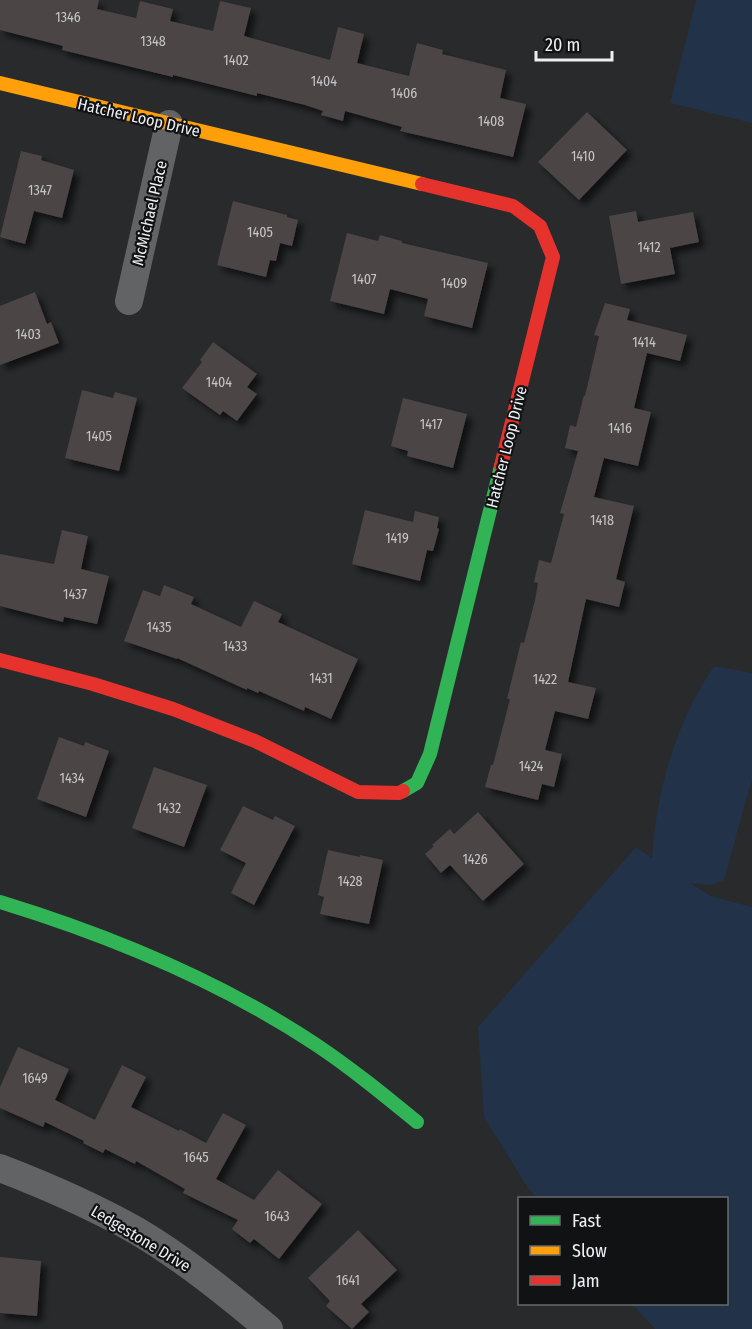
<svg xmlns="http://www.w3.org/2000/svg" width="752" height="1329" viewBox="0 0 752 1329" font-family="'Fira Sans Condensed',sans-serif">
<style>
.green{fill:#223249}
.building{fill:#4c4444;filter:url(#shadow)}
.lines{fill:none;stroke-linecap:round;stroke-linejoin:round}
.street{stroke:#616365;stroke-width:28}
.fast{stroke:#30b455;stroke-width:14}
.slow{stroke:#ff9f0a;stroke-width:14}
.jam{stroke:#e5322d;stroke-width:14}
.labels{text-anchor:middle;stroke-width:4.5;stroke-linejoin:round;paint-order:stroke}
.number-label{font-size:14px;fill:#c5c5c7}
.street-label{font-size:16px;fill:#edf0f3;stroke:#101214}
</style>
<defs>
<filter id="shadow"><feDropShadow dx="5.5" dy="5.5" stdDeviation="3" flood-color="#0009"/></filter>
</defs>
<rect width="100%" height="100%" fill="#282a2c"/>
<path class="green" d="M696,0H752V123L670,103Z
M714,666L752,673V779L724,880L712,885L690,883L711,896L752,907V1329H655L632,1304H726V1198H537L528,1188L484,1117L478,1027L636,847L652,858C656,791 676,722 714,666Z"/>
<path class="building" d="M0,0H99L97,9L136,18L140,1L173,9L170,21L213,31L220,1L251,8L244,36L330,60L338,27L364,34L357,63L409,76L417,43L443,50L442,54L506,70L500,98L526,104L513,157L400,131L402,127L345,111L343,121L321,115L323,111L305,105L257,93V96L173,75V77L62,50L63,46L0,30Z
M587,112L627,150L579,200L538,162Z
M21,151L42,156L41,160L74,170L62,218L34,211L25,244L0,237Z
M233,201L287,215V217L298,220L292,246L280,243L276,261L270,260L266,277L217,265Z
M636,211L638,222L693,212L699,242L670,248L675,274L621,284L609,216Z
M347,233L378,241L380,235L402,241V243L488,263L472,328L424,316L428,299L390,289L384,314L330,301Z
M35,292L47,324L51,322L59,343L0,365V306Z
M605,303L630,309L627,320L687,335L680,361L647,353L634,408L651,412L638,466L604,458L594,497L634,506L616,579L625,582L619,607L586,599L568,682L596,688L588,719L555,711L545,750L562,754L554,787L542,784L538,800L485,787L491,765H493L510,699H507L521,642L524,643L535,600L538,583L534,582L539,560L551,563L564,514L560,513L578,451L565,448L570,425L576,427L584,395L585,396L599,336L594,335Z
M213,342L257,374L247,387L257,394L237,421L223,411L220,415L182,388L202,362L200,360Z
M82,390L113,398L115,392L137,398L119,471L65,458Z
M403,398L467,414L453,468L407,456L408,451L391,446Z
M365,510L413,522L415,511L439,517L437,528L439,529L433,551L427,550L420,581L352,564Z
M62,530L88,536L81,569L109,576L97,624L64,617L63,622L0,606V554L54,564Z
M164,585L194,597L191,604L241,627L254,601L282,614L278,622L358,659L331,719L305,707L304,711L259,691L258,693L247,688V690L177,658V659L124,641L143,590L160,596Z
M59,737L84,746L85,742L109,751L86,817L37,799Z
M154,767L207,785L184,847L132,828Z
M243,806L273,820L275,816L295,826L254,905L231,893L246,863L220,850Z
M478,812L524,864L483,901L450,865L441,873L425,854L434,846L432,845L450,829L454,834Z
M328,850L360,857V855L383,860L369,924L320,914L324,897L318,895Z
M18,1047L69,1069L55,1100L95,1120L122,1065L146,1077L131,1107L179,1131L180,1129L206,1143L223,1113L246,1125L216,1179L254,1200L278,1170L322,1204L279,1259L254,1239L250,1243L232,1229L238,1220L183,1193L185,1189L136,1161L135,1164L105,1149L103,1153L83,1143L84,1141L45,1122L43,1127L0,1108V1087Z
M358,1230L397,1270L361,1304L369,1312L352,1329L326,1306L330,1301L308,1278Z
M0,1257L41,1261L37,1316L0,1313Z"/>
<g class="lines">
<path class="street" d="M129,301L169,124
M0,1168C47,1186 93,1206 137,1231C184,1259 227,1294 269,1329"/>
<path class="fast" d="M403,791L417,783L430,754L501,466
M0,902C111,936 218,980 315,1044C351,1068 384,1095 417,1122"/>
<path class="slow" d="M0,83L422,184"/>
<path class="jam" d="M422,184L513,206L540,226L553,257L501,466
M0,660L93,684L173,709L255,741L358,792L399,793L403,791"/>
</g>
<g class="labels">
<g class="number-label">
<text x="68" y="22">1346</text>
<text x="153" y="46">1348</text>
<text x="236" y="65">1402</text>
<text x="324" y="86">1404</text>
<text x="404" y="98">1406</text>
<text x="491" y="126">1408</text>
<text x="583" y="161">1410</text>
<text x="40" y="195">1347</text>
<text x="260" y="237">1405</text>
<text x="649" y="252">1412</text>
<text x="364" y="284">1407</text>
<text x="454" y="288">1409</text>
<text x="28" y="339">1403</text>
<text x="644" y="347">1414</text>
<text x="219" y="387">1404</text>
<text x="431" y="429">1417</text>
<text x="620" y="433">1416</text>
<text x="99" y="441">1405</text>
<text x="602" y="525">1418</text>
<text x="397" y="543">1419</text>
<text x="75" y="599">1437</text>
<text x="159" y="632">1435</text>
<text x="235" y="651">1433</text>
<text x="321" y="683">1431</text>
<text x="545" y="684">1422</text>
<text x="531" y="771">1424</text>
<text x="72" y="783">1434</text>
<text x="169" y="813">1432</text>
<text x="475" y="864">1426</text>
<text x="350" y="886">1428</text>
<text x="35" y="1083">1649</text>
<text x="196" y="1162">1645</text>
<text x="277" y="1221">1643</text>
<text x="348" y="1285">1641</text>
</g>
<g class="street-label">
<text transform="translate(139 117) rotate(13)" y="6">Hatcher Loop Drive</text>
<text transform="translate(149 213) rotate(-77)" y="6">McMichael Place</text>
<text transform="translate(506 447) rotate(-76)" y="6">Hatcher Loop Drive</text>
<text transform="translate(141 1238) rotate(31)" y="6">Ledgestone Drive</text>
</g>
</g>
<rect x="518" y="1197" width="210" height="108" fill="#101214" stroke="#686b6d" stroke-width="1.5"/>
<rect x="530" y="1216" width="30" height="9" fill="#30b455" stroke="#686b6d" stroke-width="1.5"/>
<text x="572" y="1227" font-size="18" fill="#edf0f3">Fast</text>
<rect x="530" y="1246" width="30" height="9" fill="#ff9f0a" stroke="#686b6d" stroke-width="1.5"/>
<text x="572" y="1257" font-size="18" fill="#edf0f3">Slow</text>
<rect x="530" y="1276" width="30" height="9" fill="#e5322d" stroke="#686b6d" stroke-width="1.5"/>
<text x="572" y="1287" font-size="18" fill="#edf0f3">Jam</text>
<path d="M536 51v9h76v-9" fill="none" stroke="#edf0f3" stroke-width="3"/>
<text x="545" y="51" font-size="18" fill="#edf0f3" stroke="#101214" stroke-width="4.5" paint-order="stroke">20 m</text>
</svg>
